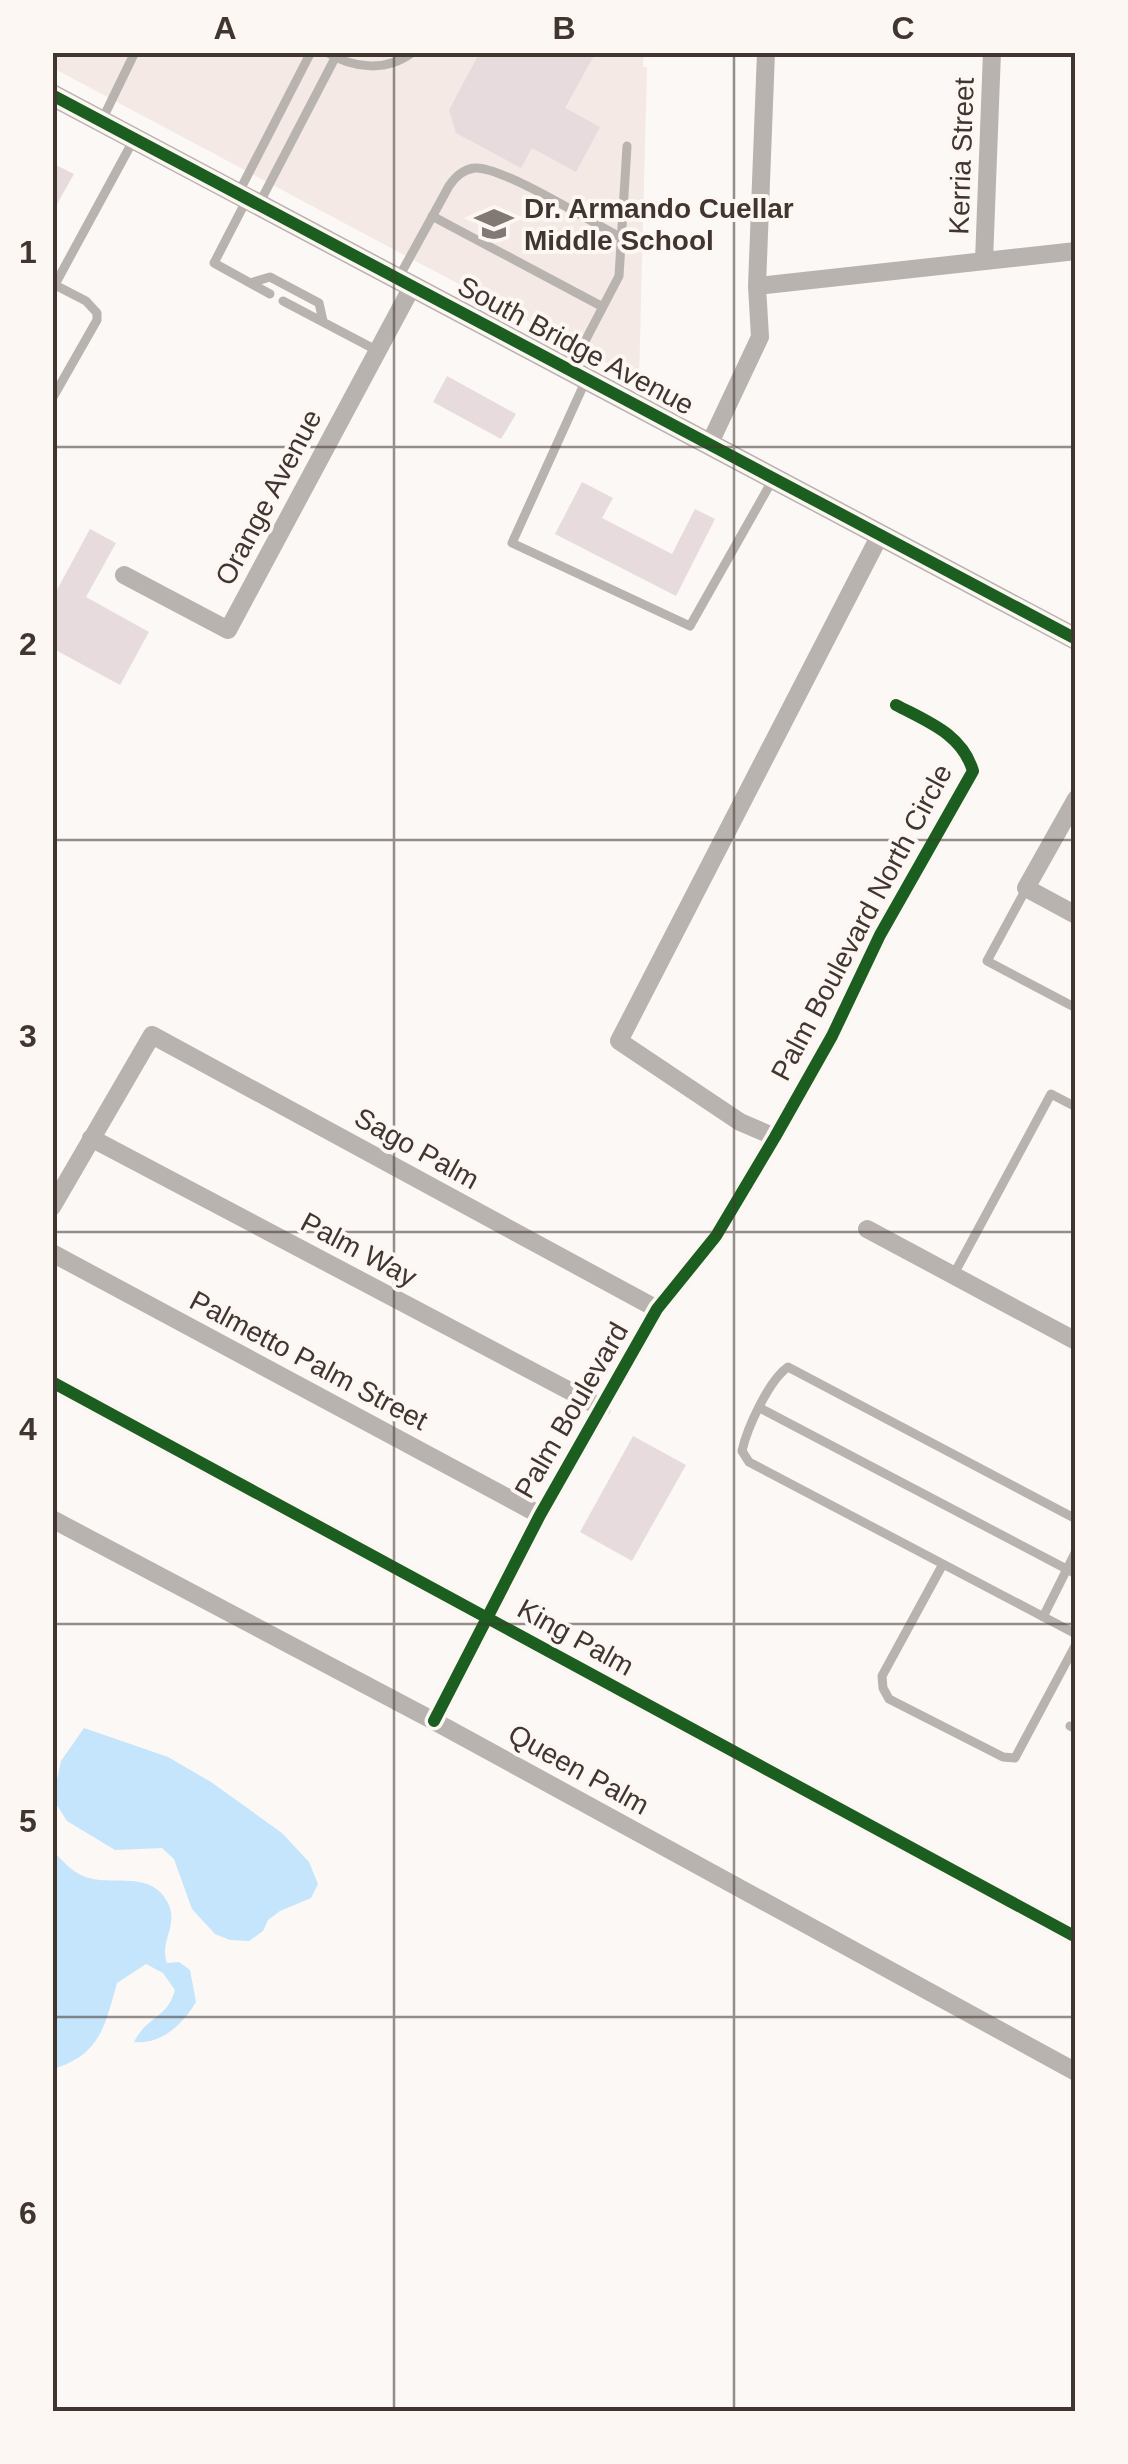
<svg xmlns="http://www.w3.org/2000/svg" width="1128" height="2464" viewBox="0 0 1128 2464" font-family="Helvetica,sans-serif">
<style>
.built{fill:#f4e9e4}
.water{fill:#c4e5fb}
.building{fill:#e7dbde}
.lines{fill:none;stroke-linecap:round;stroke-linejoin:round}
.service{stroke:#b9b3af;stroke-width:9}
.minor{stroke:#b9b3af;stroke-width:18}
.tertiary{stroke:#b9b3af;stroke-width:22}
.cycleway-casing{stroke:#fdf7f4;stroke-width:19}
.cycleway{stroke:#1b5e20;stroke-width:12}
.grid{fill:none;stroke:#413530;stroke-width:2.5;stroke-opacity:0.55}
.labels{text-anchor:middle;stroke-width:8;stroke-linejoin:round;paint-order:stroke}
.street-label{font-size:28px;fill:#413530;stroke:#fdf7f4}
.poi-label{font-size:28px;font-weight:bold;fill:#413530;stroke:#fdf7f4;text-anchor:start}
.neatline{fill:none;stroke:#413530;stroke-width:4}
.grid-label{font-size:32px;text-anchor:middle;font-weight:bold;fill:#413530}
</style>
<rect width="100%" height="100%" fill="#fbf8f6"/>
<path class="built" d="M52,53H644L643,67H647L639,380L53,68Z"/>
<path class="water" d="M84,1728L168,1757L211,1782L282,1833L309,1862L318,1884L311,1898L280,1911L268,1920L263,1931L249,1941L230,1940L215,1934L192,1909L174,1859L162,1848L115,1850L67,1821L53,1799L61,1761Z
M53,1851C61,1859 72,1872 83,1876C111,1888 150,1868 168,1903C179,1926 159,1940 167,1963L179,1962L190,1970L196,2002C183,2024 161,2045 134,2042C148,2015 167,2019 175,1990L163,1973L146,1964L117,1983C105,2026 100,2055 53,2069Z"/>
<path class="building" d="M480,52H596L565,108L600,127L576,172L532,148L521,168L456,133L449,110Z
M52,163L74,174L52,213Z
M447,376L516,414L501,439L433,402Z
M582,482L613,498L602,518L672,554L695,509L715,519L676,596L555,534Z
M90,529L116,543L86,597L149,632L120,685L52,648V599Z
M633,1436L686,1465L632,1561L580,1532Z"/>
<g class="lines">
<path class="service" d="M326,52C354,69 387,72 413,52
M103,118L135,52
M239,192L311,52
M246,201L214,263L270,294
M260,202L335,58
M432,216L603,307
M399,277L449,186C455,177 463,169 475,168C504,167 591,222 620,237
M250,283L270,277L319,303L323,321
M52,290L133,141
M283,301L378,351
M571,368L619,276L627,146
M585,382L512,543L690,626L772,481
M52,399L97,320V313L86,301L55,285
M1026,889L987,961L1076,1008
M954,1274L1051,1094L1076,1107
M760,1408L1076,1574
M1076,1519L788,1367C769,1380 747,1428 742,1451L749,1462L1076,1634
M943,1564L882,1676L883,1688L889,1699L1003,1757L1015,1758L1076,1644
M1043,1617L1076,1551
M1070,1726L1076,1729"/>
<path class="minor" d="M984,261L992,52
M757,286L1076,251
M709,445L760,337L757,286L766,52
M124,575L228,630L413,285
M1076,799L1026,888L1076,915
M775,1137L740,1122L619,1041L880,535
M91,1138L602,1408
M52,1207L152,1035L657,1309
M867,1229L1076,1341
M52,1253L540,1515
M52,1382L1076,1937
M52,1519L434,1721L1076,2072
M434,1721L540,1515L657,1309L716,1236L775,1137L832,1036L880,935L973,771C962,734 928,722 896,705"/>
<path class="tertiary" d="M52,95L1076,639"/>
<g class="cycleway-casing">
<path id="cycleway" d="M52,95L1076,639
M52,1382L1076,1937
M434,1721L540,1515L657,1309L716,1236L775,1137L832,1036L880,935L973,771C962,734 928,722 896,705"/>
</g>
<use href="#cycleway" class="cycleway"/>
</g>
<path class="grid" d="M394,52V2412M734,52V2412M52,447H1076M52,840H1076M52,1232H1076M52,1624H1076M52,2017H1076"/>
<defs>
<g id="school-bare" transform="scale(3)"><path d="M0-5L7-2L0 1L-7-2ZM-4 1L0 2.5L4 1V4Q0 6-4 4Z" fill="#827975" stroke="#fdf7f4" stroke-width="2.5" paint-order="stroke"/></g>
</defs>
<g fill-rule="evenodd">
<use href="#school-bare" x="494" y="224"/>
</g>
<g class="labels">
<g class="street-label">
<text transform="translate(961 156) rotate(-88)" y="10">Kerria Street</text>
<text transform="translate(576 345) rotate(28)" y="10">South Bridge Avenue</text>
<text transform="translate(268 497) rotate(-62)" y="10">Orange Avenue</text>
<text transform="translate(861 922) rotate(-62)" y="10">Palm Boulevard North Circle</text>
<text transform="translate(417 1148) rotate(29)" y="10">Sago Palm</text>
<text transform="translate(359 1249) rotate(28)" y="10">Palm Way</text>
<text transform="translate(309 1360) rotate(28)" y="10">Palmetto Palm Street</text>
<text transform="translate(571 1410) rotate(-60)" y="10">Palm Boulevard</text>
<text transform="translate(576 1637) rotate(29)" y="10">King Palm</text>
<text transform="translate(579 1769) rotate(29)" y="10">Queen Palm</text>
</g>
<g class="poi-label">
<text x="524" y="218">Dr. Armando Cuellar<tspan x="524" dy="32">Middle School</tspan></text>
</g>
</g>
<rect width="1128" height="2464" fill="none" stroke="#fdf7f4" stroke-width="110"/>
<rect x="55" y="55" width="1018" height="2354" class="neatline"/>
<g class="grid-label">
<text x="225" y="39">A</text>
<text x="564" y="39">B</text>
<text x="903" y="39">C</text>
<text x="28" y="263">1</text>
<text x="28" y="655">2</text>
<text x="28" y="1047">3</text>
<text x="28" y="1440">4</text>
<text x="28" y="1832">5</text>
<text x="28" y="2224">6</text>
</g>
</svg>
